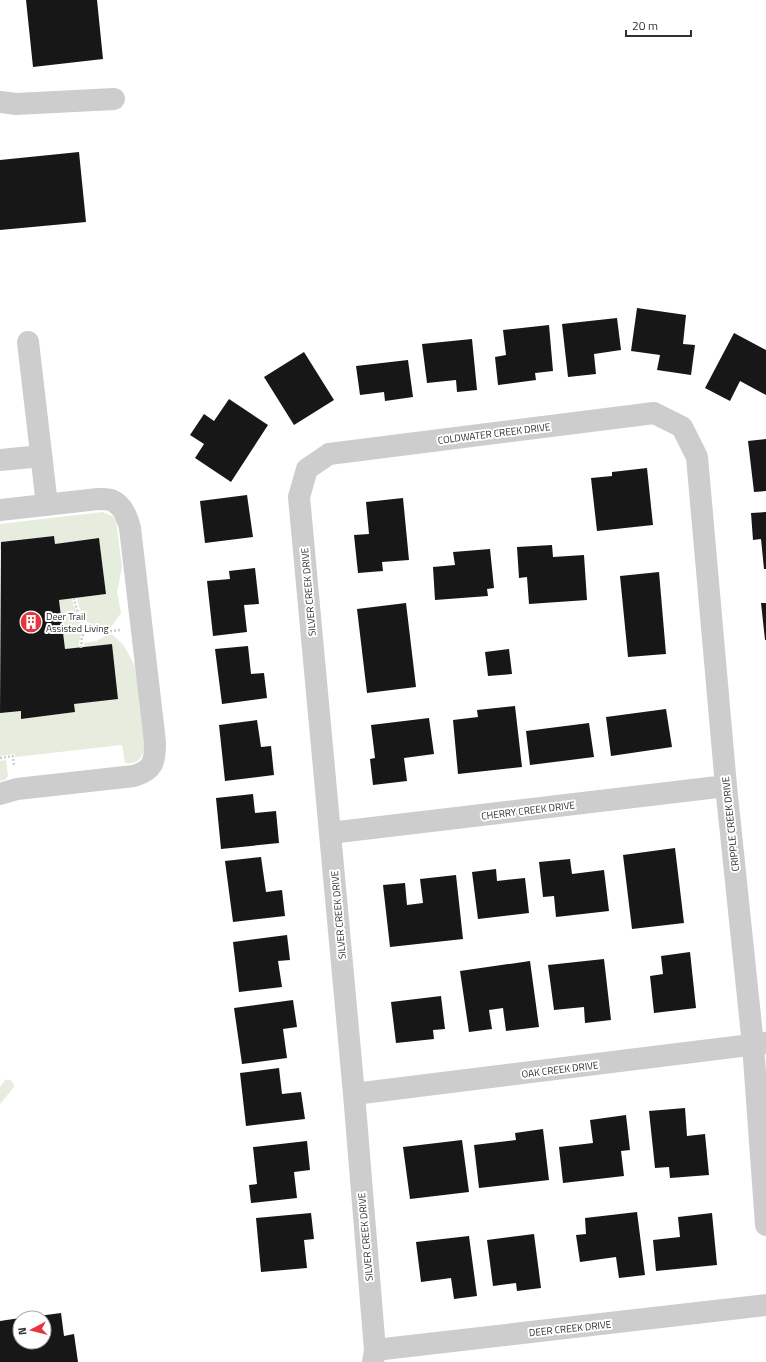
<svg xmlns="http://www.w3.org/2000/svg" width="766" height="1362" viewBox="0 0 766 1362" font-family="'Titillium Web',sans-serif">
<style>
.green{fill:#e6edde}
.building{fill:#171717}
.lines{fill:none;stroke-linecap:round;stroke-linejoin:round}
.path{stroke:#cdcdcd;stroke-width:2.5;stroke-dasharray:2 2;stroke-linecap:butt}
.minor{stroke:#cdcdcd;stroke-width:22}
.labels{text-anchor:middle;stroke-width:4;stroke-linejoin:round;paint-order:stroke}
.street-label{font-size:10px;fill:#303030;stroke:#fff}
.poi-label{font-size:10px;fill:#303030;stroke:#fff;text-anchor:start}
</style>
<rect width="100%" height="100%" fill="#fff"/>
<path class="green" d="M103,512L112,516L116,520L122,567L117,592L121,613L111,627C90,634 80,615 77,598L106,594L99,538L55,544L54,536L1,542L2,550H0V524Z
M72,598C73,610 80,616 82,626C83,633 78,640 79,648L65,649L59,600Z
M108,634L113,635L124,646L136,668L145,746C143,757 138,765 125,763L122,745L15,757V754L0,756V713L21,711L22,719L74,712V704L118,698L112,644L85,647L84,643L97,641Z
M6,760L8,776L5,780L0,781V761Z
M5,1080C10,1079 14,1081 14,1087L0,1104V1087Z"/>
<path class="building" d="M26,0H97L103,59L33,67Z
M79,152L86,222L0,230V160Z
M637,308L686,315L683,344L695,345L691,375L657,370L660,355L631,351Z
M617,318L621,350L594,354L596,374L568,377L562,324Z
M549,325L553,371L535,373L536,380L498,385L495,357L506,355L503,330Z
M734,333L766,350V395L740,381L730,401L705,388Z
M472,339L477,390L457,392L456,380L427,383L422,344Z
M304,352L334,400L294,425L264,377Z
M408,360L413,397L385,401L384,392L360,395L356,366Z
M229,399L268,425L231,482L195,458L204,444L190,435L204,414L214,421Z
M766,439V491L754,492L748,441Z
M647,468L653,525L597,531L591,478L612,476V472Z
M247,495L253,537L205,543L200,501Z
M403,498L409,560L382,562L383,571L358,573L354,535L369,534L366,502Z
M766,512V569H764L761,539L753,540L751,513Z
M54,536L55,544L99,538L106,594L59,600L65,649L112,644L118,699L74,704L75,712L21,719V711L0,713L1,542Z
M552,545L553,557L584,555L587,600L529,604L527,577L519,578L517,547Z
M490,549L494,588L487,589L488,596L435,600L433,567L455,565L453,552Z
M255,568L259,604L244,605L247,632L213,636L207,581L230,579L229,571Z
M659,572L666,654L628,657L620,576Z
M406,603L416,687L367,693L357,609Z
M761,603H766V640H765Z
M248,646L251,674L264,673L267,698L222,704L215,649Z
M509,649L512,674L488,676L485,652Z
M515,706L522,767L458,774L453,720L478,717L477,710Z
M666,709L672,747L611,756L606,717Z
M429,718L434,754L404,758L407,781L373,785L370,759L375,758L371,725Z
M257,720L261,747L271,746L274,775L225,781L219,725Z
M589,723L594,757L530,765L526,731Z
M253,794L255,813L276,811L279,843L221,849L216,798Z
M675,848L684,923L632,929L623,855Z
M261,857L266,892L282,890L285,916L233,922L225,861Z
M570,859L572,874L604,870L609,911L556,917L554,896L543,897L539,862Z
M496,869L497,881L525,878L529,913L478,919L472,872Z
M456,875L463,939L390,947L383,885L405,883L407,905L423,903L420,879Z
M287,935L290,960L278,961L282,987L239,992L233,942Z
M690,952L696,1008L654,1013L650,976L663,974L661,956Z
M604,959L611,1020L585,1023L584,1007L554,1010L548,965Z
M530,961L539,1027L506,1031L503,1008L489,1010L492,1029L469,1032L460,971Z
M441,996L445,1029L433,1030L434,1039L396,1043L391,1002Z
M293,1000L297,1027L283,1029L287,1058L242,1064L234,1008Z
M279,1068L282,1094L301,1092L305,1119L246,1126L240,1073Z
M685,1108L687,1136L705,1134L709,1175L670,1178L669,1167L655,1168L649,1111Z
M626,1115L630,1150L621,1151L624,1176L563,1183L559,1147L593,1143L590,1120Z
M543,1129L549,1180L479,1188L474,1145L516,1140L515,1133Z
M462,1140L469,1192L410,1199L403,1147Z
M307,1141L310,1170L294,1172L297,1198L251,1203L249,1185L257,1184L253,1147Z
M637,1212L645,1275L619,1278L616,1257L580,1262L576,1235L586,1234L585,1218Z
M311,1213L314,1239L304,1240L307,1268L261,1272L256,1218Z
M712,1213L717,1265L656,1271L653,1240L680,1237L678,1217Z
M534,1234L541,1288L517,1291L516,1283L493,1286L487,1240Z
M469,1236L477,1296L454,1299L451,1278L421,1282L416,1242Z
M61,1313L64,1336L74,1334L78,1362H0V1321L20,1318V1342H44V1318L31,1317Z"/>
<g class="lines">
<path class="path" d="M74,598C76,611 84,631 100,632C106,632 113,631 120,630
M81,648L82,637L87,626
M0,758L13,756L14,767"/>
<path class="minor" d="M0,102L16,104L114,99
M28,342L47,505
M0,460L41,456
M0,510L98,499C102,499 107,499 111,500C123,505 127,517 130,528L155,742C155,761 154,770 134,776L17,789L0,794
M330,833L726,786
M354,1094L766,1043
M375,1350L766,1305
M373,1362L375,1350L354,1094L299,497L307,469L329,454L654,413L682,427L697,457L726,786L753,1045L766,1225"/>
</g>
<defs>
<g id="building-disc" transform="scale(1.15)"><circle r="9.5" fill="#e3363e" stroke="#fff"/><path d="M-4-6H4V6H1V3H-1V6H-4ZM-2.5-4.3h1.7v1.8h-1.7ZM.8-4.3h1.7v1.8H.8ZM-2.5-1h1.7V.8h-1.7ZM.8-1h1.7V.8H.8Z" fill="#fff"/></g>
</defs>
<g fill-rule="evenodd">
<use href="#building-disc" x="31" y="622"/>
</g>
<g class="labels">
<g class="street-label">
<text transform="translate(494 433) rotate(-7)" y="4">COLDWATER CREEK DRIVE</text>
<text transform="translate(308 592) rotate(-95)" y="4">SILVER CREEK DRIVE</text>
<text transform="translate(528 810) rotate(-7)" y="4">CHERRY CREEK DRIVE</text>
<text transform="translate(730 824) rotate(-96)" y="4">CRIPPLE CREEK DRIVE</text>
<text transform="translate(338 915) rotate(-95)" y="4">SILVER CREEK DRIVE</text>
<text transform="translate(560 1069) rotate(-7)" y="4">OAK CREEK DRIVE</text>
<text transform="translate(365 1237) rotate(-95)" y="4">SILVER CREEK DRIVE</text>
<text transform="translate(570 1328) rotate(-6)" y="4">DEER CREEK DRIVE</text>
</g>
<g class="poi-label">
<text x="46" y="620">Deer Trail<tspan x="46" dy="12">Assisted Living</tspan></text>
</g>
</g>
<g transform="translate(32 1330) rotate(263)"><circle r="19" fill="#ffffff" stroke="#acacac"/>
<path d="M0-3L7 15L0 10L-7 15Z" fill="#e3363e"/>
<text y="-6" font-size="11" font-weight="bold" text-anchor="middle" fill="#303030">N</text>
</g>
<path d="M626 30v6h65v-6" fill="none" stroke="#303030" stroke-width="2"/>
<text x="632" y="30" font-size="12" fill="#303030" stroke="#ffffff" stroke-width="3" paint-order="stroke">20 m</text>
</svg>
